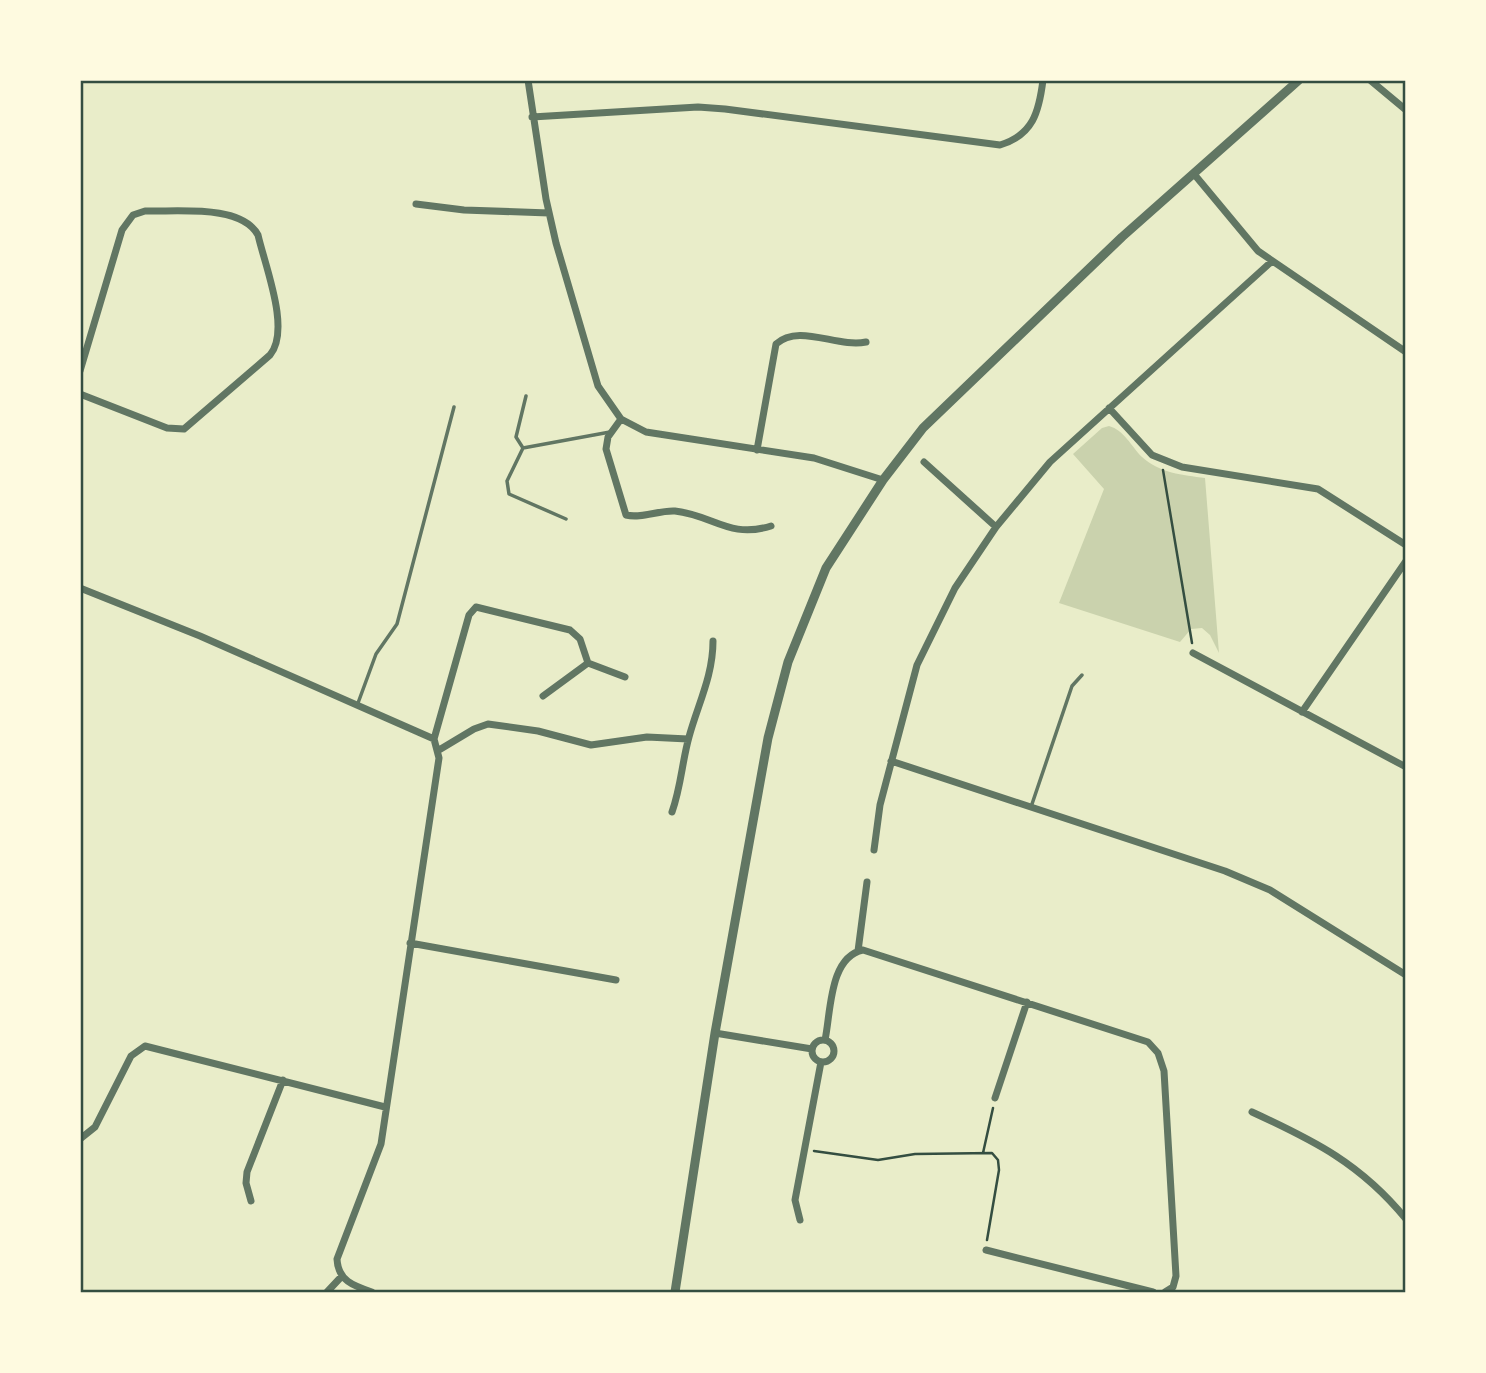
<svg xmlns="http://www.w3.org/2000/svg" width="1486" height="1373" viewBox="0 0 1486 1373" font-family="Quicksand,sans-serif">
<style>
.green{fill:#cad2ad}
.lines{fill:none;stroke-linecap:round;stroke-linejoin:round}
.path{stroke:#344e41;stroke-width:2.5}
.service{stroke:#617663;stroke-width:3.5}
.minor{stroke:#617663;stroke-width:7}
.tertiary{stroke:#617663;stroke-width:9}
.neatline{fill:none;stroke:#344e41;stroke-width:2.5}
</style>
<rect width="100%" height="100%" fill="#e9edc9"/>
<path class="green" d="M1109,426C1124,430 1131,446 1142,457C1159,473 1183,475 1205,478L1219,653L1210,635L1202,628L1191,629L1180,642L1059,603L1104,489L1073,454L1102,428Z"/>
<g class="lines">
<path class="path" d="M1163,470L1192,643
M814,1151L878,1160L915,1154L992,1153L998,1160L999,1170L987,1240
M983,1153L993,1108"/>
<path class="service" d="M523,448L516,437L526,396
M566,519L509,494L507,481L523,448L610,432
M358,703L376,654L397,624L454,407
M1031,807L1072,686L1082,675"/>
<path class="minor" d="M528,80L546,199L556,243L598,386L621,419L646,432L814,458L883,480
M1370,80L1406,110
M532,117L698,107L725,109L1000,145C1033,135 1039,112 1043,80
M1194,174L1258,251L1406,352
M416,204L464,210L549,213
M80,371L122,230L133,215L145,211C178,212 241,204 258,235C265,266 291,330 270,355L184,429L167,428L80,394
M1109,408L1152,455L1182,467L1318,489L1406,545
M621,419L608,437L606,449L626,515C641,519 659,510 675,511C713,515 729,539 771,526
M757,450L776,344C799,323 837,348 866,342
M924,462L996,527
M80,588L200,636L434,739
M1193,653L1406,767
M588,663L625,677
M1302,712L1406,561
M434,739L469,615L476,607L570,630L580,639L588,663L543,696
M439,750L474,729L488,724L538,731L591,745L647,737L688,739
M891,761L1225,871L1270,890L1406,975
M672,812C681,787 682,762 689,737C698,704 713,676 713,641
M874,850L880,805L917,665L955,588L996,527L1050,462L1271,262
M410,943L616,980
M858,951L867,882
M715,1033L812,1049
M812 1051a11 11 0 1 1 22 0a11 11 0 1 1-22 0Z
M825,1040C831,1012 829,957 863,950L1148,1042L1158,1053L1164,1071L1176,1276L1173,1287L1165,1292
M995,1098L1027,1002
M1252,1112C1315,1141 1361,1164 1406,1219
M80,1139L95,1127L131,1056L145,1046L385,1107
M251,1201L246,1183L247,1172L283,1080
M800,1220L795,1200L821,1062
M986,1250L1153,1292
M327,1292L342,1276
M372,1292C354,1286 338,1281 337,1259L381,1144L439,758L434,739"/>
<path class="tertiary" d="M675,1292L715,1033L768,738L788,662L826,568L883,480L923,428L1122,237L1299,80"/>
</g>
<rect width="1486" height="1373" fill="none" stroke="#fefae0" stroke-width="164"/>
<rect x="82" y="82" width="1322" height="1209" class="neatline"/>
</svg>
